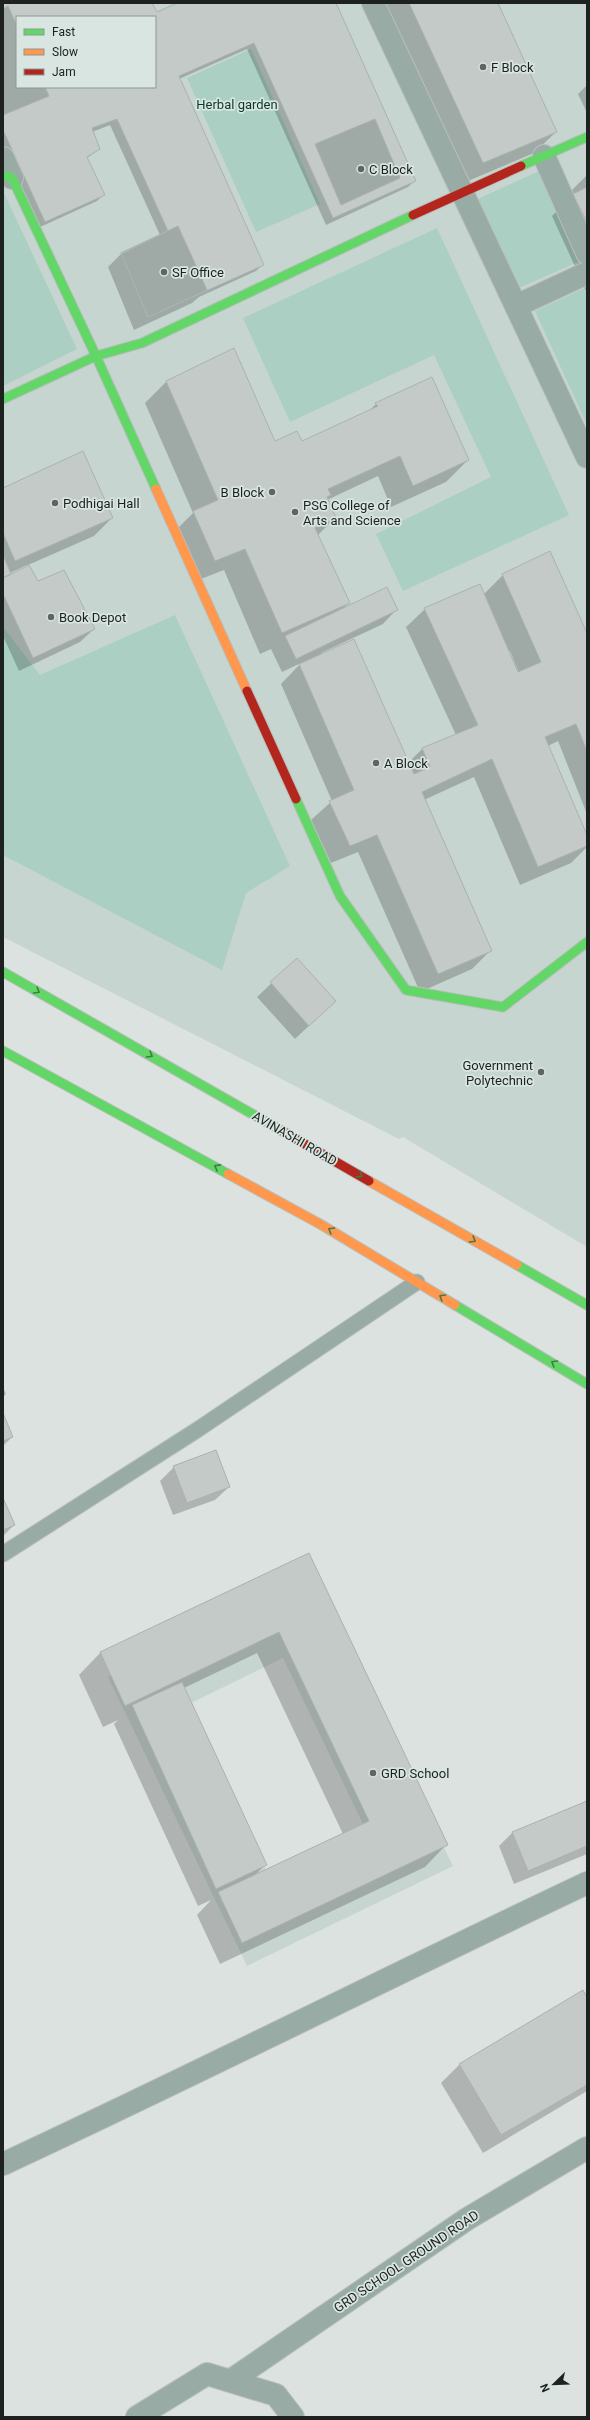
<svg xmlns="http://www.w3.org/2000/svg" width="590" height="2420" viewBox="0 0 590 2420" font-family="Roboto,sans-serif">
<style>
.built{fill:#c7d5d1;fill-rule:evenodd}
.green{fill:#abcfc2}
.shadow{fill:#0003;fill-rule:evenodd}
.building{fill:#c4cac8;stroke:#acb1af;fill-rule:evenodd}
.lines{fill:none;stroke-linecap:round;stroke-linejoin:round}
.lane-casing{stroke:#babebd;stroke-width:17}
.street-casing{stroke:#babebd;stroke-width:24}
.fast-casing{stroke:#babebd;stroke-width:11}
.slow-casing{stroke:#babebd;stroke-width:11}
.jam-casing{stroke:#babebd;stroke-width:11}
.lane{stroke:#98aba4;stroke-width:15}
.street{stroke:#98aba4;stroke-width:22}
.fast{stroke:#63d668;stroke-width:9}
.slow{stroke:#ff974d;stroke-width:9}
.jam{stroke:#b3261e;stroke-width:9}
.oneway{stroke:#407c44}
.poi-dot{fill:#606563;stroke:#d8e5e0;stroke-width:1.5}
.labels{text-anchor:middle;stroke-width:3.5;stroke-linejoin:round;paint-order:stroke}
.poi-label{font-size:13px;fill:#1d2120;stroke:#d8e5e0;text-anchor:start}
.park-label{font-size:13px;fill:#07382c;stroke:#d8e5e0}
.street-label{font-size:13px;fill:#1d2120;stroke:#d8e5e0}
</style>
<rect width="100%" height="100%" fill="#dbe2df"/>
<path class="built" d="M3,3H587V1247L403,1137L399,1139L3,937ZM17,17H155V87H17Z
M313,1578L453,1866L247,1966L108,1677ZM283,1658L372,1843L275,1889L187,1705Z"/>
<path class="green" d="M251,49L320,204L256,232L187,78Z
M539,171L578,262L519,288L478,199Z
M3,191L77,349L3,386Z
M437,228L569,515L403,591L376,534L491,477L434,355L290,422L243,318Z
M587,287V425L535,311Z
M175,615L290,866L246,893L222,970L3,855V627L40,675Z"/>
<path class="shadow" d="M3,3H151L156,13L180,3H334L415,180L408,187L326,225L247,49L179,79L263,264L256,271L199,297L192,303L134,330L108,267L121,254L160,235L110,125L92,132L99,149L86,159L104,194L97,201L38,228L3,151ZM17,17H155V87H17Z
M378,3H497L556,132L534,153L461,184Z
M587,85V113L578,94Z
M587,175V293L552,216L569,199L567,195Z
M233,350L274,442H301L368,412L376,404L468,460L446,482L391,507L378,476L327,500L335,518L317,536L349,603L342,609L396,610L383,624L321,653L408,763L422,749L456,735L406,627L425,609L484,594L503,575L587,636V814L558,741L548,746L587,838V847L571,863L520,885L474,777L424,800L491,950L472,969L420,992L358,852L331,863L311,820L332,801L281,684L301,663L282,672L271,649L260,654L224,570L193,582L172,534L193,513L145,403L166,382ZM508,651H510L519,673H517Z
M3,489L112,518L94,536L28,565L38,583L94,629L80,642L19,671L3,636ZM27,565L28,567L7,577L10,573Z
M297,959L335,1001L295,1039L257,997Z
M3,1387L6,1394L3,1397Z
M3,1415L12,1437L3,1446Z
M174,1467L229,1487L215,1500L173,1515L160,1481Z
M3,1500L14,1525L3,1536Z
M308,1554L446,1845L425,1867L220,1964L197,1915L211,1900L198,1906L114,1724L118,1720L103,1727L79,1675L100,1653ZM257,1653L343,1834L255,1875L265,1865L184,1688Z
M587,1798V1854L514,1884L499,1846L512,1833L584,1804Z
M587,1999V2091L483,2153L441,2083L460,2064Z"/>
<path class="building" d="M3,3H152L157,12L177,3H336L416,181L333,218L254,43L179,76L264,265L148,317L121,253L168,231L117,119L92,128L100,149L87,157L105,195L45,222L3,130ZM17,17H155V87H17Z
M409,3H498L557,132L483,163Z
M8,6L17,26V87H45L49,96L3,115V9Z
M375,119L400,178L341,205L315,144Z
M587,187V222L573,194Z
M178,226L207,290L148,317L121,253Z
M234,348L275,441L297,431L302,441L378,406L375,403L432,377L469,460L413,486L400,456L328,489L331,495L327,497L336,518L315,528L350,603L282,633L245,549L215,561L193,511L218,500L166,381Z
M83,451L113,518L15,561L3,533V488Z
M550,551L587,633V751L576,724L545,737L587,835V846L538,867L492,759L422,792L492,951L438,974L377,835L350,846L329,801L354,790L299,664L354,639L414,774L430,767L422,748L478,725L424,608L480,584L518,672L541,662L502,574Z
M3,555L11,574L3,578Z
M29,565L38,581L64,570L95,629L33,658L3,594V578Z
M387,587L398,610L296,659L285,636Z
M297,958L336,1001L309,1026L270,982Z
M3,1413L13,1437L3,1441Z
M216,1450L230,1487L187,1503L173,1466Z
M3,1498L15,1525L3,1530Z
M309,1553L448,1845L242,1943L218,1892L369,1821L279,1632L125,1706L100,1652Z
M182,1682L267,1865L216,1889L132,1705Z
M587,1801V1846L528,1871L512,1832Z
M583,1990L587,1997V2085L501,2135L459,2064Z"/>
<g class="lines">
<g class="lane-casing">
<path id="lane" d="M3,1554L197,1430L417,1282"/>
</g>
<g class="street-casing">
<path id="street" d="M373,3L587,457
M544,156L587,253
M3,158L12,178
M516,306L587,273
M3,2164C199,2073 392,1975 587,1883
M230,2381L467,2219L587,2148
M137,2417L207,2374L276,2395L293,2417"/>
</g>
<g class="fast-casing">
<path id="fast" d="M521,166L587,137
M3,175L12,178L96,356L142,343L413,215
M3,399L96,356L156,489
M296,799L340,896L406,990L503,1007L587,942
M3,972L284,1132
M3,1051L228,1174
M517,1265L587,1305
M455,1305L587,1384"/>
</g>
<g class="slow-casing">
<path id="slow" d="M156,489L247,691
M228,1174L320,1224L455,1305
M369,1181L517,1265"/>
</g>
<g class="jam-casing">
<path id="jam" d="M413,215L521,166
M247,691L296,799
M284,1132L369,1181"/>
</g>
<use href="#lane" class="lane"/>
<use href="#street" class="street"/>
<use href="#fast" class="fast"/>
<use href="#slow" class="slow"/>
<use href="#jam" class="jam"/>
</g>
<defs><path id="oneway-chevron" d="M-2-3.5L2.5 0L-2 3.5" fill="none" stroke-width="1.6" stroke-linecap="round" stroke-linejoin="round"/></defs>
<g class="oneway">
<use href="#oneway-chevron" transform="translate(37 991) rotate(30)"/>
<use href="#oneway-chevron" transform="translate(150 1055) rotate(30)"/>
<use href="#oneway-chevron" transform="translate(217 1167) rotate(-151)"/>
<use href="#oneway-chevron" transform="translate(360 1175) rotate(30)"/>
<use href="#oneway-chevron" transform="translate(331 1230) rotate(-149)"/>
<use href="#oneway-chevron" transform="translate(473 1240) rotate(30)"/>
<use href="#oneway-chevron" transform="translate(442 1297) rotate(-149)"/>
<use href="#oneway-chevron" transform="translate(554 1363) rotate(-149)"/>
</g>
<g class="poi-dot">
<circle cx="483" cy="67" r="4"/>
<circle cx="361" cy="169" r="4"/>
<circle cx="164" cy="272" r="4"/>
<circle cx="272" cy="492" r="4"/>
<circle cx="55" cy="503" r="4"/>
<circle cx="295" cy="512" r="4"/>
<circle cx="51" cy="617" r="4"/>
<circle cx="376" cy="763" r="4"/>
<circle cx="541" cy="1072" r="4"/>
<circle cx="373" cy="1773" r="4"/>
</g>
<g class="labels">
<g class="poi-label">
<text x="491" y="72">F Block</text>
<text x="369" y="174">C Block</text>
<text x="172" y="277">SF Office</text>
<text x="264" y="497" text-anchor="end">B Block</text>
<text x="63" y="508">Podhigai Hall</text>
<text x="303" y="510">PSG College of<tspan x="303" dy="15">Arts and Science</tspan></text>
<text x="59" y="622">Book Depot</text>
<text x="384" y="768">A Block</text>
<text x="533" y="1070" text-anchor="end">Government<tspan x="533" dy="15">Polytechnic</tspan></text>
<text x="381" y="1778">GRD School</text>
</g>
<g class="park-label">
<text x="237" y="109">Herbal garden</text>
</g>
<g class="street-label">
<text transform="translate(295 1138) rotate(30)" y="5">AVINASHI ROAD</text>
<text transform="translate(406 2261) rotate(-34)" y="5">GRD SCHOOL GROUND ROAD</text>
</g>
</g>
<rect width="590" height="2420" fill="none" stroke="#1d2120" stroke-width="8"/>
<rect x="16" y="16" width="140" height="72" fill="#d8e5e0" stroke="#8d9793"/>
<rect x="24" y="29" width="20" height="6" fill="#63d668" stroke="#8d9793"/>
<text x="52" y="36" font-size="12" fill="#1d2120">Fast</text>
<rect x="24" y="49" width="20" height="6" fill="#ff974d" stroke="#8d9793"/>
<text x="52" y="56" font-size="12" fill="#1d2120">Slow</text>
<rect x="24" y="69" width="20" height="6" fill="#b3261e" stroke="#8d9793"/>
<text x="52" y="76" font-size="12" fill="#1d2120">Jam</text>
<g transform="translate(554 2384) rotate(247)" stroke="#d8e5e0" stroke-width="3" paint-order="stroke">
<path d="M0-3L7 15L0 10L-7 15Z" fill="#1d2120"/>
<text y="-6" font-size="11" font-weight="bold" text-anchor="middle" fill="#1d2120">N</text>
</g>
</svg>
